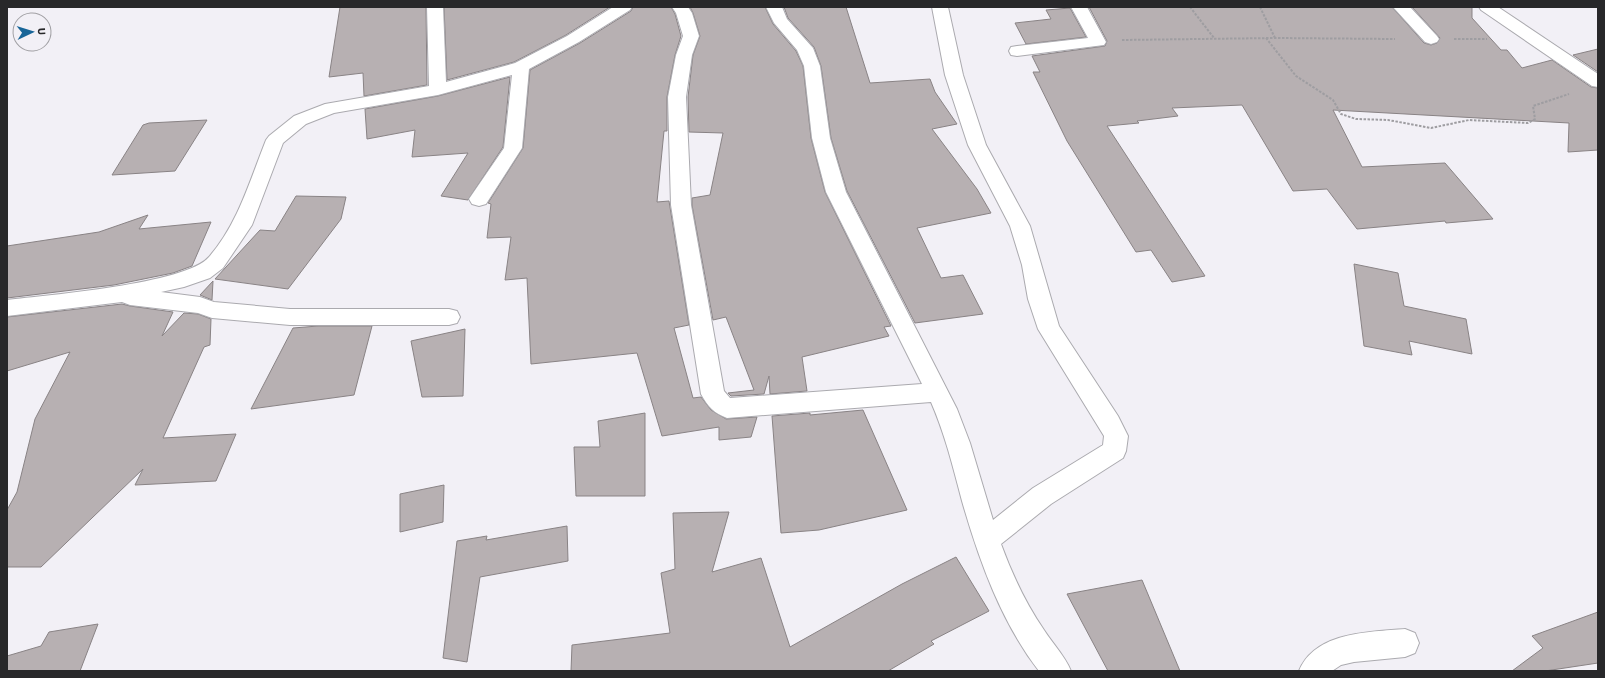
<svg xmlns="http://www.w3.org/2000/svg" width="1605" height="678" viewBox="0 0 1605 678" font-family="'Source Sans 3',sans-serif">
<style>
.building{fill:#b7b0b2;stroke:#898385}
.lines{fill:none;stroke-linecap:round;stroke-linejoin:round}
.minor-casing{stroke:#abaaaf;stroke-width:2}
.path{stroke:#9e9da1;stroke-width:2;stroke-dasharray:2.5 1.5;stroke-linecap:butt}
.minor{fill:#fff;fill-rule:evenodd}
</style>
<rect width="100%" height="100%" fill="#f2f0f6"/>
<path class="building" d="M340,7H426L427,85L364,96L363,73L329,77Z
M444,7H610L566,35L514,62L447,80Z
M633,7H671L675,14L681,36L675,55L667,97V131H664L657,202L669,201L689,325L674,328L693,398L701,397L711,410L726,419L757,417L751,437L719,440V427L662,436L637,353L531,364L527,278L505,280L511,237L487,238L491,204L488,203L523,148L530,70L580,43L631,11Z
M690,7H765L773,24L796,51L803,66L811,138L825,192L891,326L884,327L889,336L802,357L807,391L770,394L769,376L764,394L731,396L728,393L754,390L726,317L713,320L692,205V198L710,195L723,133L689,132L688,97L693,55L700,36L693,13Z
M784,7H846L870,83L930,79L935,92L957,124L932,129L977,189L991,213L917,228L941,278L963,275L983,314L915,323L847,191L831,138L821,66L814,47L788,18Z
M1089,7H1392L1424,43L1431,45L1437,43L1440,38L1412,7H1472V18L1501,50H1507L1522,68L1552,60L1591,87L1598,88V150L1568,152L1569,123L1333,110L1362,167L1445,163L1493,219L1446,223L1445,221L1357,229L1327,189L1293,191L1242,105L1172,108L1178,116L1137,121L1139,123L1107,126L1205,276L1172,282L1151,250L1136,252L1067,141L1033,72H1040L1032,56L1105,46L1107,41Z
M1070,8L1086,37L1026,44L1015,23L1051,19L1046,10Z
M1598,49V72L1573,55Z
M510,77L503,147L468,200L441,196L468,153L412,157L415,130L367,139L365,109L438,96Z
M207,120L175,171L112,175L143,125L149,123Z
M296,196L346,197L341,219L288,289L215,279L260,230L275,231Z
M148,215L139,229L211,222L192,266L173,273L114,285L7,298V246L99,232Z
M1354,264L1398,273L1404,306L1466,319L1472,354L1409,341L1412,355L1364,346Z
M213,281L212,300L200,295Z
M122,304L130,306L173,312L162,336L184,313L198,314L211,319L210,345L204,347L163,438L236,434L216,481L135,485L143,469L41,567H7V510L17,492L35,419L70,352L7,371V317Z
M318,326H372L354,395L251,409L293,328Z
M465,329L463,396L422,397L411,341Z
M863,410L907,510L819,530L781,533L772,416L810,413V415Z
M645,413V496H576L574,447H600L598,421Z
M444,485L443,522L400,532V494Z
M729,512L712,572L761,558L790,647L902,584L956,557L989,611L931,641L934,644L888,671H571L572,645L670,633L661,573L675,569L673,513Z
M567,526L568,561L480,577L467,662L443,658L457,541L487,536L486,540Z
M1142,580L1180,671H1108L1067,594Z
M1598,612V663L1545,671H1512L1543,648L1532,636Z
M98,624L80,671H7V656L41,646L49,632Z"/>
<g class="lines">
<g class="minor-casing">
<path id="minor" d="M427,7H443L446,82L515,63L567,36L613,7H632L630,10L579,42L529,69L522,148L486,204L479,206L472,204L469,199L504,148L512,75L438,95L334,113L306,124L283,143L252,225L223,268L210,278L184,287L161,292L200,297L214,302L290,309H449L457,311L460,317L457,323L449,325H290L212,318L198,313L130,305L122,302L7,316V300C47,295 186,284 209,257C238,224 250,180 266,140L269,136L294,116L325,104L429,86Z
M672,7H688L692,13L699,36L692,55L686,97L691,205L724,391L730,398L922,384L826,192L812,138L804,66L797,50L774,23L766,7H782L787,19L813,48L820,66L830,138L846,192L957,409L970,443L993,520L1033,488L1103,445L1104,436L1038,329L1028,299L1022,265L1010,226L968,145L945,75L932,7H948L963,75L986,145L1030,226L1059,326L1118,416L1128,436L1126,451L1123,458L1051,504L1001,544C1012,574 1026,604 1044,630C1053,644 1065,656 1071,671H1039C1001,622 979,560 962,501C953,467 945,434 931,402L727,418C714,413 708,407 701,394L671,205L668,97L676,55L683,36L676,13Z
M1071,7H1087L1106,42L1104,45L1017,56L1011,55L1009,51L1011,47L1017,46L1088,38Z
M1393,7H1410L1437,36L1439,39L1437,42L1431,44L1425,42Z
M1479,7H1498L1598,74V87L1592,86L1481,10Z
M1405,629L1415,633L1419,643L1415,653L1405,657L1354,662L1341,665L1332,671H1299C1315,632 1368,632 1405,629Z"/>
</g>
<path class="path" d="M1190,7L1214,38
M1260,7L1275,38
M1266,38L1296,76L1333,100L1341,114L1356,119L1388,120L1431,128L1469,120L1528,123L1535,119L1533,106L1569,94
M1454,39H1487
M1122,40L1275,38L1395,39"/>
<use href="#minor" class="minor"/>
</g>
<rect width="1605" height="678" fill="none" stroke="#28282a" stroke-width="16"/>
<g transform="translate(32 32) rotate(86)"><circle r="19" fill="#f2f0f6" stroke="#a1a0a4"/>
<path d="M0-3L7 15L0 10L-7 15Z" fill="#186598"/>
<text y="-6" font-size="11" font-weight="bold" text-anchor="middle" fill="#28282a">U</text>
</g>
</svg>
